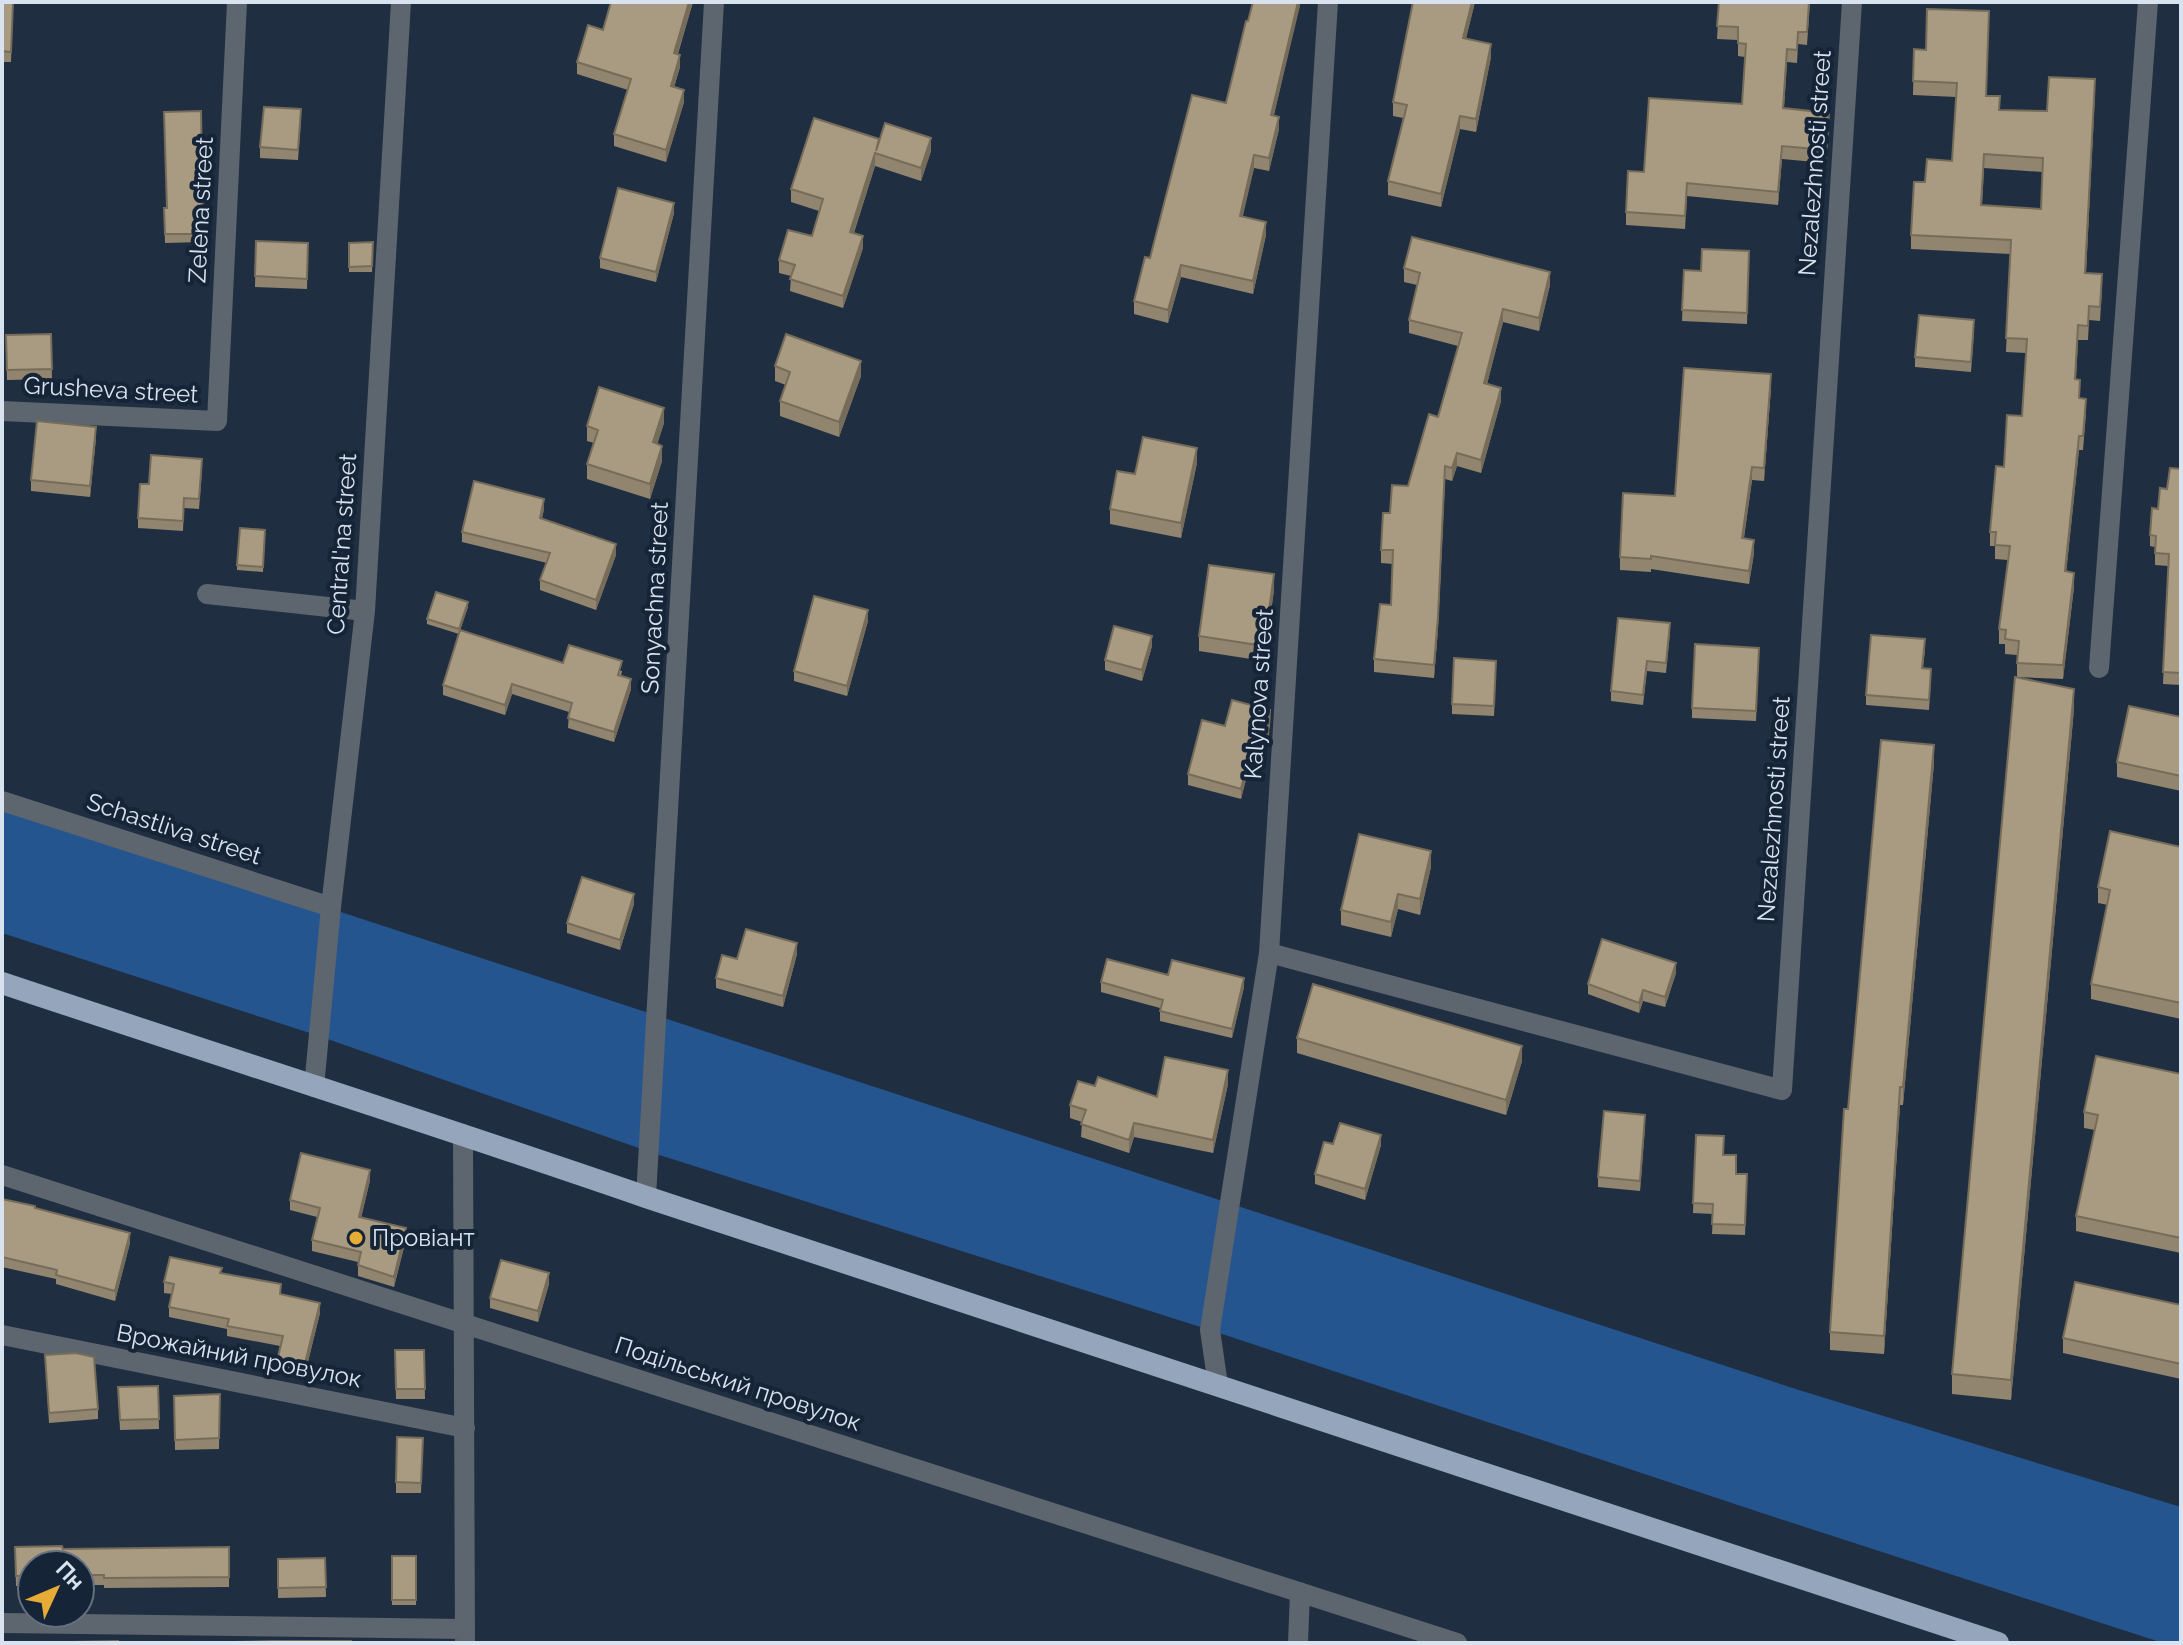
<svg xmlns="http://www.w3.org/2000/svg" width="2183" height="1645" viewBox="0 0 2183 1645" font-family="Raleway,sans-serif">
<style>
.forest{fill:#25558f}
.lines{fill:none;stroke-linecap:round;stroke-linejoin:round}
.minor{stroke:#5d656f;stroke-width:20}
.trunk{stroke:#95a6bc;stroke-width:22}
.wall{fill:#91856f;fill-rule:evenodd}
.shaded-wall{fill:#766c5a}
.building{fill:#a99b81;stroke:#766c5a;stroke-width:2;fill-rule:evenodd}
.poi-dot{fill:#e6ac36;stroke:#162437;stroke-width:3}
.labels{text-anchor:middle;stroke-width:8;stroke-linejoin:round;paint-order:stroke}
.street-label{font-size:24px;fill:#d9e3ef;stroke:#162437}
.poi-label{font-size:24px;fill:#d9e3ef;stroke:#162437;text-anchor:start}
</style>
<rect width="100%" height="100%" fill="#1f2e41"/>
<path class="forest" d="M2,801L1802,1391L2181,1507V1643H2163L1771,1516L1210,1330L650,1152L319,1036L2,933Z"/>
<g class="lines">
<path class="minor" d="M2,411L217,421L237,2
M207,594L365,611
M2099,668L2148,2
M2,801L331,907
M1269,953L1782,1090L1852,2
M314,1087L331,907L365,611L401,2
M463,1134L465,1643
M2,1175L1457,1643
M646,1197L714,2
M2,1335L465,1428
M1218,1385L1210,1330L1269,953L1328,2
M2,1623L465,1629
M1298,1643L1300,1592"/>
<path class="trunk" d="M2,983C217,1055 432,1123 646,1197L1998,1643"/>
</g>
<path class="wall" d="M2,2H13L11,62H2Z
M611,2H693L678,54L680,67L674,87L684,102L666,162L614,146V134L628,90L577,74V62L603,30Z
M1300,2L1274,115L1279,129L1269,171L1254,168L1242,217L1266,235L1253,294L1181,277L1168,323L1134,314V301L1150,258L1226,103L1248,21Z
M1404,2H1475L1466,38L1491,57L1476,132L1460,129L1441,207L1388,195V181L1403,118L1393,116V102L1413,4Z
M1719,2H1810L1807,45L1798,44L1797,63L1787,62L1784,108L1829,126L1826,163L1782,159L1778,205L1687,196L1685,229L1626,225V212L1644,172L1742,104L1745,57L1738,56V40L1717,39Z
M1914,49L1987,96L2000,110L2047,111L2095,93L2086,273L2102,288L2100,321L2089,320L2088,340H2078L2076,379L2080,398L2086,413L2083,450H2079L2066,572L2074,587L2063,679L2017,677V655L2005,654V644H1999V629L2008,560L1995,559V546H1990V532L2004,467L2022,416L2026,353L2006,352L2010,254L1911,249V235L1925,182L1952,161L1956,97L1913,95ZM1984,168L2043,172L2041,209L1982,205Z
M201,111L203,242L165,243L164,208H167Z
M301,120L298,160L260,158V147Z
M879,139L931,151L921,181L875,166L854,233L863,248L843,308L790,291L791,276L779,273V260L812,236L819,211L791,202V189Z
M674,213L656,282L600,268V258Z
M256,241L308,243L307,289L255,287Z
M373,242L372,272H349V243Z
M1749,251L1747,324L1682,321L1684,270L1701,271Z
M1404,268L1550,285L1539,331L1503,322L1487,384L1501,401L1481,473L1457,466L1452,481L1445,479L1438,629L1434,678L1374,672V659L1391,605L1393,564L1381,563V550L1390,513L1408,486L1438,417L1458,346L1409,333V320L1417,285L1404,282Z
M1974,331L1971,372L1915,367V357Z
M51,334L52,379L7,380L6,335Z
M775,366L861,376L839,437L780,416V401L786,385L775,381Z
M1771,387L1764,481L1752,480L1744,538L1754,553L1749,584L1651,569V572L1620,570V557Z
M664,423L657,444L662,461L650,499L587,479V464L594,443L587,441V426Z
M96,438L90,497L31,491V480Z
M1197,463L1181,538L1110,524V509L1135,474Z
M202,469L199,509L184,508L183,531L138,528V518L149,484Z
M2181,469V685L2163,684L2168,566L2155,565V547L2150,546V535L2158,509L2167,489Z
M544,509L542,518L616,555L596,610L540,590V580L547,563L462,542V532Z
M265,530L263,572L237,570V565Z
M1274,590L1264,661L1199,651V636Z
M468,607L460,630L563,663L622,671L621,676L631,689L614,742L568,728L569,712L512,694L505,715L443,695V685L459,634L427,624V619Z
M868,621L847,696L794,681V671Z
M1670,633L1666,673L1647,671L1643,705L1611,701V691Z
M1152,646L1142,681L1105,670V660Z
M1759,648L1756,721L1692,718V708Z
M1925,650L1923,668L1931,679L1929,710L1866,705V695Z
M1496,671L1494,716L1452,714V704Z
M2074,709L2011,1400L1952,1394V1374Z
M2181,717V791L2117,777V762Z
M1202,720L1269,737L1265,751L1254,748L1241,799L1188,785V774Z
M1934,763L1903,1105H1900L1884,1354L1830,1350V1332L1848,1109Z
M2181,847V1019L2091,999V984L2108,905L2098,903V887Z
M1431,867L1420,915L1398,909L1391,937L1341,925V910Z
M634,904L620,950L567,933V923Z
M797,954L783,1007L716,988V978L737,959Z
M1676,973L1665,1007L1643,1001L1639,1013L1588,994V984Z
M1168,975L1244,987L1232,1038L1160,1021V1008L1101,992V982Z
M1297,1038L1522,1061L1506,1115L1297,1053Z
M2181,1074V1253L2076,1231V1216L2095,1130L2084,1128V1112Z
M1228,1084L1213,1153L1134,1137L1129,1153L1081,1137L1082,1122L1070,1118V1105L1095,1086L1157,1097Z
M1645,1125L1640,1191L1598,1187V1177Z
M1696,1135L1723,1155L1736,1174H1747L1745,1235L1712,1234L1713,1214L1693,1213Z
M1333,1144L1381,1145L1365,1200L1315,1184V1174Z
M370,1180L361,1218L406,1239L394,1287L358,1276V1262L312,1251V1240L317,1217L290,1210V1200Z
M2,1199L35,1208L130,1243L115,1301L56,1284V1279L2,1267Z
M222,1274L281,1294L320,1313L304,1378L277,1371V1361L280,1346L227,1336V1329L169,1317V1307L172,1294L164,1293V1282Z
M549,1284L538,1322L490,1308V1298Z
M2181,1305V1379L2063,1353V1338Z
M395,1350H424L425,1399H396Z
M45,1355L98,1409V1419L49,1423Z
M158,1386L159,1429L120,1430L118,1387Z
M220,1394L219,1449L175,1450L174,1396Z
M423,1438L421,1493H396V1482Z
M15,1547L63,1549L229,1547V1587L104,1588V1585H80V1565H32V1586H16Z
M392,1556H416V1605H392Z
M325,1558L326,1597L278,1598V1559Z"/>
<path class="shaded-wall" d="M689,2H693L674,65V53Z
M1298,2H1300V6L1271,127V115Z
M1472,2H1475L1463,51V38Z
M1491,44V57L1476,132V119Z
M680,55V67L671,98V86Z
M2095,79V93L2085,287V273Z
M684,90V102L666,162V150Z
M1829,113V126L1826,163V150Z
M1460,116V129L1441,207V194Z
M1279,117V129L1269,171V158Z
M931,138V151L921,181V168Z
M1782,146V159L1778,205V192Z
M875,153V166L850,244V232Z
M1254,155V168L1240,229V216Z
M674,203V213L656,282V272Z
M1266,222V235L1253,294V281Z
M863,236V248L843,308V296Z
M1181,265V277L1168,323V310Z
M1550,272V285L1539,331V318Z
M1503,309V322L1484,396V383Z
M861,361V376L839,437V422Z
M1771,374V387L1764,481V468Z
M1501,388V401L1481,473V460Z
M664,408V423L653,458V442Z
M96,427V438L90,497V486Z
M2079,436V450L2065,585V571Z
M662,446V461L650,499V484Z
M1197,448V463L1181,538V523Z
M1457,453V466L1452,481V468Z
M1752,467V480L1742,551V538Z
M1445,479L1438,629L1434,678V665Z
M544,499V509L540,528V518Z
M1754,540V553L1749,584V571Z
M616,544V555L596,610V600Z
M2074,573V587L2063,679V665Z
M1274,574V590L1264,661V646Z
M468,602V607L459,634V629Z
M868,610V621L847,696V686Z
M1152,636V646L1142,681V670Z
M631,679V689L614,742V732Z
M512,684V694L505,715V705Z
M2074,689V709L2011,1400V1380Z
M1270,710L1269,737L1265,751V741Z
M1254,738V748L1241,799V789Z
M1934,745V763L1903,1105V1087Z
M1431,851V867L1420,915V899Z
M634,894V904L620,950V940Z
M1398,894V909L1391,937V922Z
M797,943V954L783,1007V996Z
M1676,963V973L1665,1007V997Z
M1244,978V987L1232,1038V1029Z
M1643,990V1001L1639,1013V1003Z
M1522,1046V1061L1506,1115V1100Z
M1228,1070V1084L1213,1153V1140Z
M1900,1087V1105L1884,1354V1336Z
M1645,1115V1125L1640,1191V1181Z
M1134,1123V1137L1129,1153V1140Z
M1381,1135V1145L1365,1200V1189Z
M370,1170V1180L359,1227V1217Z
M406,1228V1239L394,1287V1277Z
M130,1233V1243L115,1301V1291Z
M549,1273V1284L538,1322V1311Z
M320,1303V1313L304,1378V1367Z"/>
<path class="building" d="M2,2H13L11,52L2,51Z
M611,2H689L674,53L680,55L671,86L684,90L666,150L614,134L631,79L577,62L588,25L603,30Z
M1253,2H1298L1271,115L1279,117L1269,158L1254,155L1240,216L1266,222L1253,281L1181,265L1168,310L1134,301L1145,257L1150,258L1192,95L1226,103L1246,21H1248Z
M1413,2H1472L1463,38L1491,44L1476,119L1460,116L1441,194L1388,181L1407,105L1393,102Z
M1719,2H1809L1807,32H1798L1797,50L1787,49L1783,108L1829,113L1826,150L1782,146L1778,192L1687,183L1685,216L1626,212L1628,171L1644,172L1649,98L1742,104L1746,44L1738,43V27L1717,26Z
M1927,9L1989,11L1986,96H2000L1999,110L2047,111L2049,77L2095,79L2085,273L2102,274L2100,307L2089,306L2088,326L2078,325L2075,379L2080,380L2079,398L2086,399L2083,436H2079L2065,571L2074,573L2063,665L2017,663L2019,641L2005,639L2006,630L1999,629L2010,546L1995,545L1996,532H1990L1996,466L2004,467L2007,415L2022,416L2027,339L2006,338L2011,240L1911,235L1914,182H1925L1927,159L1952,161L1957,83L1913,81L1914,49L1926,50ZM1984,154L2043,158L2041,209L1981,205Z
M264,107L301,109L298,150L260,147Z
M201,111L203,234H165L164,208H167L164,112Z
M814,118L879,139L876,151L885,123L931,138L921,168L875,153L850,232L863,236L843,296L790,279L795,265L779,260L788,230L812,236L823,199L791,189Z
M618,188L674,203L656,272L600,258Z
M1412,237L1550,272L1539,318L1503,309L1484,383L1501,388L1481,460L1457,453L1452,468L1445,466L1438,616L1434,665L1374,659L1380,604L1391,605L1393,550H1381L1383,513H1390L1392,485L1408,486L1429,414L1438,417L1462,333L1409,320L1420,273L1404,268Z
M256,241L308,243L307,279L255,276Z
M373,242L372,266L349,267V243Z
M1702,249L1749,251L1747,313L1682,310L1684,270L1701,271Z
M1919,315L1974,320L1971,362L1915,357Z
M51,334L52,369L7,370L6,335Z
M786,334L861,361L839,422L780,401L790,372L775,366Z
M1684,368L1771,374L1764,468L1752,467L1742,538L1754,540L1749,571L1651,556V559L1620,557L1623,493L1675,496Z
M599,387L664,408L653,442L662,446L650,484L587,464L598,430L587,426Z
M37,421L96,427L90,486L31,480Z
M1143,437L1197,448L1181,523L1110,509L1117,471L1135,474Z
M151,455L202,459L199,499L184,498L183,521L138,518L140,484H149Z
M2170,468L2181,469V673L2163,672L2169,554L2155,553L2156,536L2150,535L2152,508L2158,509L2160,488L2167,489Z
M474,481L544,499L540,518L616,544L596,600L540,580L550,553L462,532Z
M240,528L265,530L263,567L237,565Z
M1209,565L1274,574L1264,646L1199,636Z
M436,592L468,602L459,629L427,619Z
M814,596L868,610L847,686L794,671Z
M1618,618L1670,623L1666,663L1647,661L1643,695L1611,691Z
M1114,626L1152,636L1142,670L1105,660Z
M460,630L563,663L569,645L622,661L618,675L631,679L614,732L568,718L572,703L512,684L505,705L443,685Z
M1871,635L1925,639L1922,668L1931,669L1929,700L1866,695Z
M1695,644L1759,648L1756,711L1692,708Z
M1454,658L1496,661L1494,706L1452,704Z
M2015,677L2074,689L2011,1380L1952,1374Z
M1232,700L1270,710L1269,726L1265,741L1254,738L1241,789L1188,774L1202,720L1225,726Z
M2129,706L2181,717V776L2117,762Z
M1881,740L1934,745L1903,1087H1900L1884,1336L1830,1332L1844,1109H1848Z
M2110,831L2181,847V1003L2091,984L2110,890L2098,887Z
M1359,834L1431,851L1420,899L1398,894L1391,922L1341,910Z
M582,877L634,894L620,940L567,923Z
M746,929L797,943L783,996L716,978L722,955L737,959Z
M1602,939L1676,963L1665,997L1643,990L1639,1003L1588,984Z
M1107,959L1168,975L1172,960L1244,978L1232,1029L1160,1011L1163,1000L1101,982Z
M1313,984L1522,1046L1506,1100L1297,1038Z
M2096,1056L2181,1074V1238L2076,1216L2098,1115L2084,1112Z
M1165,1057L1228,1070L1213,1140L1134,1123L1129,1140L1081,1124L1086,1110L1070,1105L1078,1081L1095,1086L1098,1077L1157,1097Z
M1604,1111L1645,1115L1640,1181L1598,1177Z
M1340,1123L1381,1135L1365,1189L1315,1174L1324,1142L1333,1144Z
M1696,1135L1724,1136L1723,1155H1736V1174H1747L1745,1225L1712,1224L1713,1204L1693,1203Z
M301,1153L370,1170L359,1217L406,1228L394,1277L358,1265L361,1252L312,1240L320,1208L290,1200Z
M2,1199L35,1206V1208L130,1233L115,1291L56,1275L57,1270L2,1257Z
M170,1257L222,1268L220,1273L281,1284L280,1294L320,1303L304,1367L277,1361L283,1336L227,1326L229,1319L169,1307L174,1284L164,1282Z
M501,1260L549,1273L538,1311L490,1298Z
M2075,1282L2181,1305V1364L2063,1338Z
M395,1350H424L425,1389H396Z
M76,1353L94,1357L98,1409L49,1413L45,1355Z
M158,1386L159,1419L120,1420L118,1387Z
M220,1394L219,1438L175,1440L174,1396Z
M397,1437L423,1438L421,1483L396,1482Z
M62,1546L63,1549L229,1547V1577L104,1578V1575H80V1565H32V1576H16L15,1547Z
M392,1556H416V1600H392Z
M325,1558L326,1587L278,1588V1559Z
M118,1641V1643H71V1642Z
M272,1641H351V1643H187Z"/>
<circle class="poi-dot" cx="356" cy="1238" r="8"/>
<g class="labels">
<g class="street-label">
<text transform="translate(1815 163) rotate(-86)" y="8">Nezalezhnosti street</text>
<text transform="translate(201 210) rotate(-87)" y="8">Zelena street</text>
<text transform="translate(111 390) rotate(3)" y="8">Grusheva street</text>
<text transform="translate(342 544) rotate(-86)" y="8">Central'na street</text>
<text transform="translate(655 598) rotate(-87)" y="8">Sonyachna street</text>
<text transform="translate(1259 694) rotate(-86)" y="8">Kalynova street</text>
<text transform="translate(1774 809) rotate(-86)" y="8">Nezalezhnosti street</text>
<text transform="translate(174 829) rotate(18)" y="8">Schastliva street</text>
<text transform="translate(239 1356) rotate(11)" y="8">Врожайний провулок</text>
<text transform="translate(738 1384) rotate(18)" y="8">Подільський провулок</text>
</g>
<g class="poi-label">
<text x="372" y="1246">Провіант</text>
</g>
</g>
<rect width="2183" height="1645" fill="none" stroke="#d9e3ef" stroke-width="8"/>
<g transform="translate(56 1589) rotate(46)"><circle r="38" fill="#162437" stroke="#647081" stroke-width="2"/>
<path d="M0-6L14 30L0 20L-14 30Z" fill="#e6ac36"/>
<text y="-12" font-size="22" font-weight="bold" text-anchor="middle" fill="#d9e3ef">Пн</text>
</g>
</svg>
